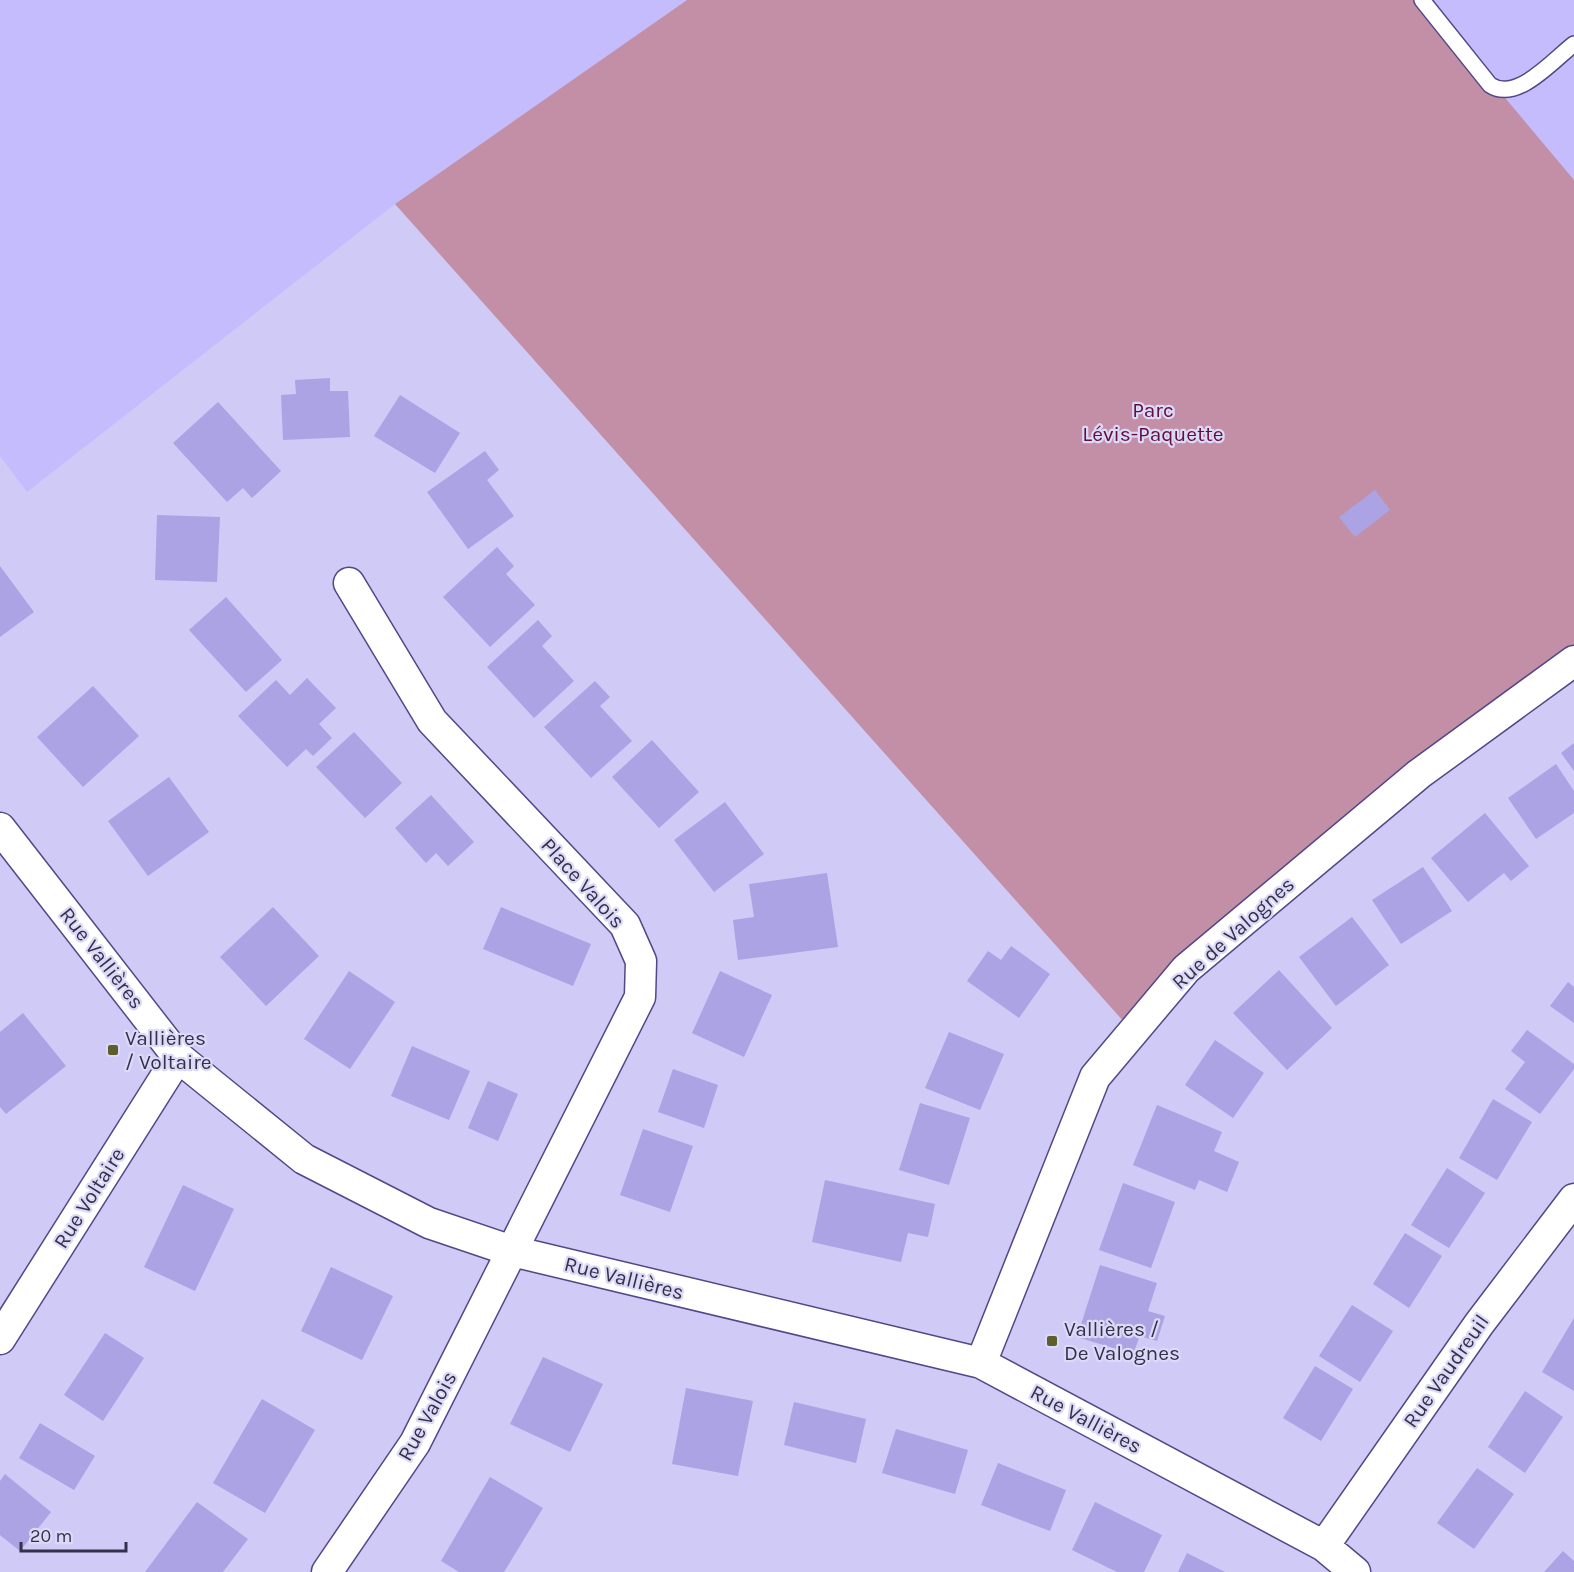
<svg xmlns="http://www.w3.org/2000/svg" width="1574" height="1572" viewBox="0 0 1574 1572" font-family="Karla,sans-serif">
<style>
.built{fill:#c4bcfc}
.green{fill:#c38fa6}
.building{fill:#aba3e3}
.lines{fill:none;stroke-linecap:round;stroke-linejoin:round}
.service-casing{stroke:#534787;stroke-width:18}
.minor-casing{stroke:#534787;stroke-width:33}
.service{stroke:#fff;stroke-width:15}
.minor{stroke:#fff;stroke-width:30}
.poi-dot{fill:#5d5e2c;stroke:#dcd9f7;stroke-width:2}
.labels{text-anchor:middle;stroke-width:4.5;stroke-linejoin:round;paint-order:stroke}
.park-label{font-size:21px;fill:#5f0e3d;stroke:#dcd9f7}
.street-label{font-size:21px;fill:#34304c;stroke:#dcd9f7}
.poi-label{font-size:21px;fill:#34304c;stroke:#dcd9f7;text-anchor:start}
</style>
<rect width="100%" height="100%" fill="#cfcaf6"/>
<path class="built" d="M0,0H687L395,204L27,492L0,456Z
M1413,0H1574V200Z"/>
<path class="green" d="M687,0H1423L1574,180V669L1186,969L1133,1032L395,204Z"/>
<path class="building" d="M330,378V391H348L350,437L283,440L281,395L296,394L295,380Z
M400,395L460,433L435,473L374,436Z
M218,402L281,471L252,498L243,488L227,502L173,443Z
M485,451L499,470L487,480L514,516L468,549L427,492Z
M1375,490L1390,510L1355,537L1339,517Z
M157,515L220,517L217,582L155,580Z
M497,547L514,566L506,574L535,605L490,647L443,597Z
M0,566L34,612L0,637Z
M226,597L282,660L246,692L189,630Z
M538,620L552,636L542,646L574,681L534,718L487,667Z
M307,678L336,708L319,724L332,738L313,756L306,749L287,767L238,716L276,680L290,695Z
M595,681L610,697L600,706L632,741L591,778L544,727Z
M93,686L139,736L83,787L37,737Z
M354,732L402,783L365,818L316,767Z
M652,740L699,792L659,828L612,777Z
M1574,743V771L1561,753Z
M1556,764L1574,791V813L1536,839L1508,798Z
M169,777L209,832L148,876L108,821Z
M431,795L474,842L448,866L436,853L426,863L395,828Z
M725,802L764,854L714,892L674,840Z
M1485,813L1529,866L1511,881L1504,873L1468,902L1431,858Z
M1423,867L1452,911L1401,944L1372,900Z
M827,873L838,947L738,960L733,920L754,917L749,884Z
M273,907L319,956L266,1006L220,957Z
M501,907L591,944L573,986L483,949Z
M1352,917L1389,965L1336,1006L1299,957Z
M1011,946L1050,974L1019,1018L967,981L988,951L1001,960Z
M1279,970L1332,1028L1287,1070L1233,1013Z
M349,971L395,1002L350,1069L304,1039Z
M720,971L772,995L744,1057L692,1033Z
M1568,982L1574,987V1023L1550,1006Z
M23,1013L66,1066L6,1114L0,1107V1032Z
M1527,1030L1574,1064V1069L1540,1114L1505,1089L1525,1062L1511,1051Z
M949,1032L1004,1054L980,1110L925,1088Z
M1215,1040L1264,1073L1233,1118L1185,1085Z
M412,1046L470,1071L449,1120L391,1096Z
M673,1069L718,1085L704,1128L658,1112Z
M488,1081L518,1094L498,1141L468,1128Z
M1493,1099L1532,1122L1497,1180L1459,1158Z
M920,1103L970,1118L949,1185L899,1170Z
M1157,1105L1222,1132L1214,1151L1239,1162L1227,1192L1199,1180L1195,1190L1133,1165Z
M643,1129L693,1146L670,1212L620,1195Z
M1447,1168L1485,1193L1449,1248L1411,1225Z
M825,1180L935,1204L928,1237L908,1233L901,1262L812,1242Z
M1123,1183L1175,1202L1151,1268L1099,1250Z
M183,1185L234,1209L195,1291L144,1267Z
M1405,1233L1442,1256L1409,1308L1373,1284Z
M1100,1265L1157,1283L1148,1311L1165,1316L1157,1341L1140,1336L1133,1354L1077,1337Z
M331,1267L393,1296L362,1360L301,1331Z
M1352,1305L1393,1331L1360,1382L1319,1356Z
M1574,1318V1391L1542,1372Z
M105,1333L144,1358L103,1421L64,1395Z
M543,1357L603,1384L570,1452L510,1424Z
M1315,1366L1353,1389L1321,1441L1283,1418Z
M686,1388L753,1401L738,1476L672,1464Z
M1525,1391L1563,1417L1525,1473L1488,1447Z
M262,1399L315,1430L265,1513L213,1483Z
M794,1402L866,1419L856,1463L784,1445Z
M40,1423L95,1456L74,1490L19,1458Z
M896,1429L968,1450L955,1494L882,1473Z
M998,1463L1066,1490L1050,1531L981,1505Z
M1477,1468L1514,1494L1474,1549L1437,1523Z
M5,1474L51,1512L20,1551L0,1535V1481Z
M490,1477L543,1508L504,1572H459L441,1561Z
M197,1502L248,1539L223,1572H145Z
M1095,1502L1162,1535L1144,1572H1117L1072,1550Z
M1563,1551L1574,1561V1572H1544Z
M1187,1553L1225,1572H1178Z"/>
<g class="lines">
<g class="service-casing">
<path id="service" d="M1422,0L1490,85C1517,103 1553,60 1574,44"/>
</g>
<g class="minor-casing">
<path id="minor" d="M0,828L178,1057L304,1159L429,1223L512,1251L981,1363L1324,1546L1355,1572
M0,1339L178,1057
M981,1363L1095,1077L1186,969L1419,774L1574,661
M1324,1546L1479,1324L1574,1199
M327,1572L415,1443L640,997L641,961L625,925L432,721L349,583"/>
</g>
<use href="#service" class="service"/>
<use href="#minor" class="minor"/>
</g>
<g class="poi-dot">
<rect x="107" y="1044" width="12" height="12" rx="3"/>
<rect x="1046" y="1335" width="12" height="12" rx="3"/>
</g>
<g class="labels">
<g class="park-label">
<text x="1153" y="417">Parc<tspan x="1153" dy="24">Lévis-Paquette</tspan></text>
</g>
<g class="street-label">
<text transform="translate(583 883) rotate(48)" y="7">Place Valois</text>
<text transform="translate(1233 933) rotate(-42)" y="7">Rue de Valognes</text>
<text transform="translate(102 958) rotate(52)" y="7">Rue Vallières</text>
<text transform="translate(89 1198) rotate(-58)" y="7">Rue Voltaire</text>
<text transform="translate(624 1278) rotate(14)" y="7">Rue Vallières</text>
<text transform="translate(1446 1371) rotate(-55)" y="7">Rue Vaudreuil</text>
<text transform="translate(427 1416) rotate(-61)" y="7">Rue Valois</text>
<text transform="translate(1086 1419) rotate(28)" y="7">Rue Vallières</text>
</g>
<g class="poi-label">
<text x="125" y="1045">Vallières<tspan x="125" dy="24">/ Voltaire</tspan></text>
<text x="1064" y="1336">Vallières /<tspan x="1064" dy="24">De Valognes</tspan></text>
</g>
</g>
<path d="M21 1542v9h105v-9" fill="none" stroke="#34304c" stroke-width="3"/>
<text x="30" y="1542" font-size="18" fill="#34304c" stroke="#dcd9f7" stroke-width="4.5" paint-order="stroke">20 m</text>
</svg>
